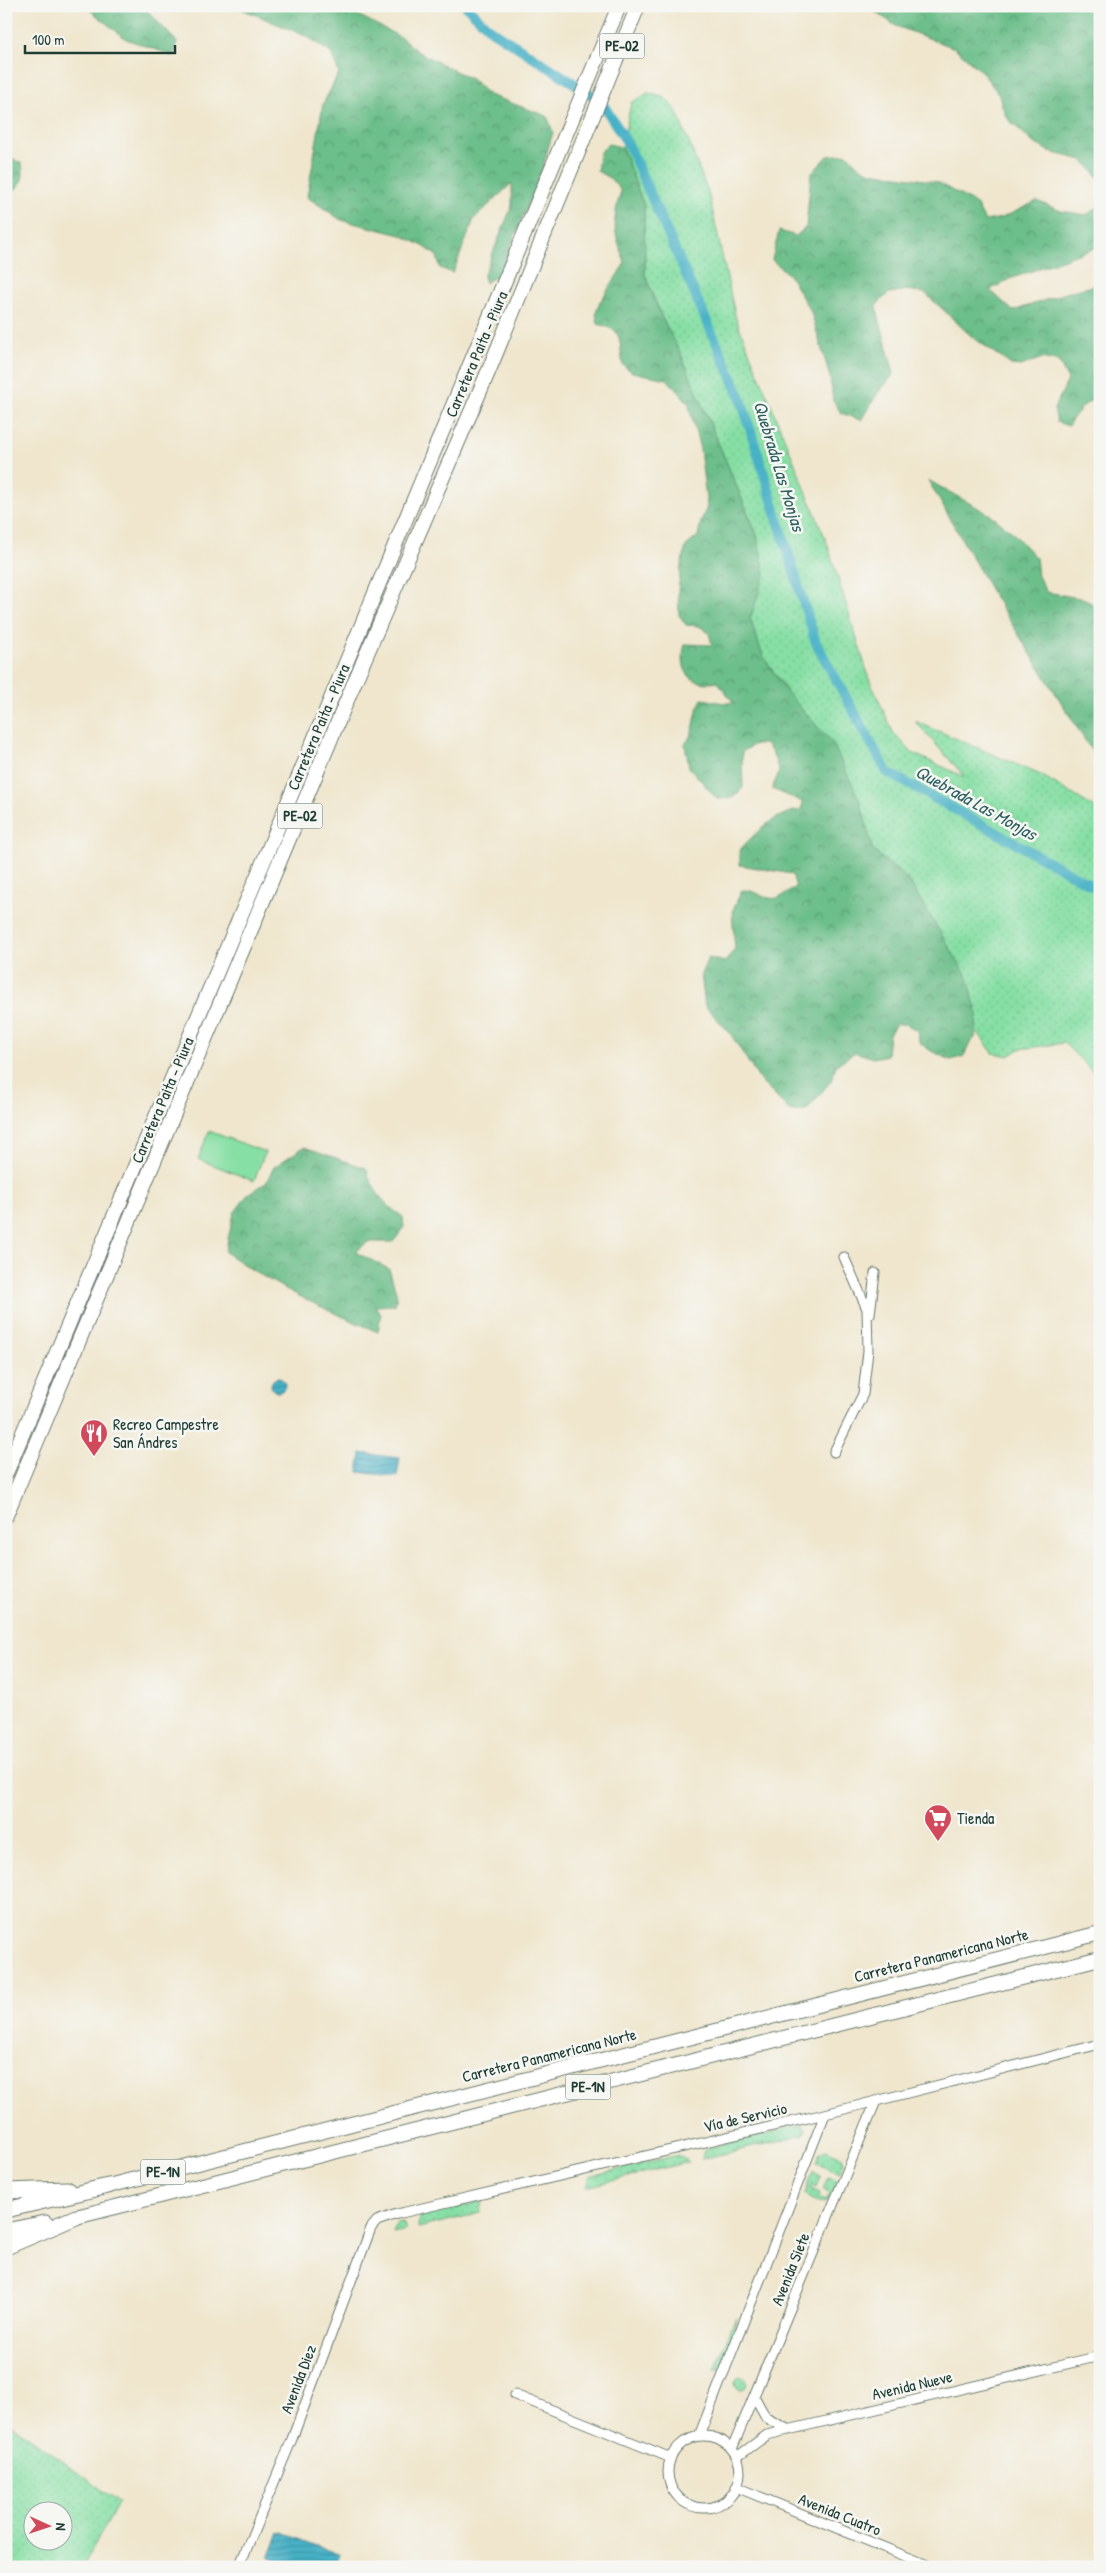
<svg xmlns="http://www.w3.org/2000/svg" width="1106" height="2573" viewBox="0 0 1106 2573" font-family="'Patrick Hand',sans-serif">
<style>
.grass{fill:url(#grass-dots);stroke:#528e6c;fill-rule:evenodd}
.forest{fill:url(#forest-crowns);stroke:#467e5f}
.park{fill:#86dfa4;stroke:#528e6c}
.water{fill:url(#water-rules);stroke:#33777d}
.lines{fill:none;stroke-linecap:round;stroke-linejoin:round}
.canal{stroke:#47b1c6;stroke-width:10}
.minor-casing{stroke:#68786a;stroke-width:11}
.trunk-casing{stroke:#68786a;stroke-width:16}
.motorway-casing{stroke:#68786a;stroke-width:17}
.minor{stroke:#fff;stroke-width:9}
.trunk{stroke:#fff;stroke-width:14}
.motorway{stroke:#fff;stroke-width:15}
.labels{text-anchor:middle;stroke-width:5;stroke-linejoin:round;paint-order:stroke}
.shield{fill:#f6f6f2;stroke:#60746d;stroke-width:1}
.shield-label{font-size:15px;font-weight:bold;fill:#1f3d34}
.street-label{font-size:16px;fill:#1f3d34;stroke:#f6f6f2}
.poi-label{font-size:16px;fill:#1f3d34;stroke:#f6f6f2;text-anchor:start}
.water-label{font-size:18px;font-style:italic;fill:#2b6060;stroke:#f6f6f2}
</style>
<defs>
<pattern id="grass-dots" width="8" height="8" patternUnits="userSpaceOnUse" patternTransform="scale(1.25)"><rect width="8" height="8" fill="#86dfa4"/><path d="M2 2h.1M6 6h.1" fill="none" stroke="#73c08e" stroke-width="1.8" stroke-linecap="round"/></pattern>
<pattern id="forest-crowns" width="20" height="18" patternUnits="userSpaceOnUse" patternTransform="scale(1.25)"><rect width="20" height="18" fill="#6cbe8a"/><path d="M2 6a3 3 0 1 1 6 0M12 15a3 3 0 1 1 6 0" fill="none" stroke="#589c72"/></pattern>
<pattern id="water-rules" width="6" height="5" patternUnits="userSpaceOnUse" patternTransform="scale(1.25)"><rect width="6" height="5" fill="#47b1c6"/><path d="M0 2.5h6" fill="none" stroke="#3b91a2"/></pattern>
</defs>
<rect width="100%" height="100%" fill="#f6f6f2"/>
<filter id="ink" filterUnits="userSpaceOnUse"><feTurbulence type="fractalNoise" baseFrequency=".02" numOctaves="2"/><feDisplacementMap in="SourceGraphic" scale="10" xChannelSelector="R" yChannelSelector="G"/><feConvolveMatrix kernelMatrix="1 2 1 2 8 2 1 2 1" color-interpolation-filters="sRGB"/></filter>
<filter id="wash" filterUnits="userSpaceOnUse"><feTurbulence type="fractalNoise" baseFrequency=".0096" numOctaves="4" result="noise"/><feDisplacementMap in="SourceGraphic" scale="20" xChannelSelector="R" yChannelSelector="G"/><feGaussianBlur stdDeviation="1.12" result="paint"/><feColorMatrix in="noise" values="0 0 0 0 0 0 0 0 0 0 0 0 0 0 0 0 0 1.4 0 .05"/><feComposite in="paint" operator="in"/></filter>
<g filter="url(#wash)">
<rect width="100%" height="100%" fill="#efe6cd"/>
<path class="grass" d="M648,93L665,98L676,110L690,145L709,195L736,319L826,540L870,681L893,732L912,753L965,777L915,721L1041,775L1100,811V1079L1064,1043L1020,1049L1009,1056L993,1053L976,1030L975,1008L946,942L909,881L872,850L860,801L763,656L750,619L756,598L757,535L680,352L662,318L645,275L644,206L622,147L631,103Z
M802,2125L806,2130L804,2135L701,2159L705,2149Z
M826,2150L842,2157L844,2163L840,2172L816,2163L819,2154Z
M679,2155L688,2162L587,2187L590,2176Z
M813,2171L821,2177L817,2187L813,2185L811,2189L820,2193L819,2197L826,2200L830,2192L823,2189L828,2177L837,2180C833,2193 831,2207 815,2201C810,2199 808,2198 805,2194Z
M482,2201L480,2213L418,2228L419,2217Z
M403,2222L406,2230L393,2233L396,2223Z
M736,2316L734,2335L719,2371L715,2369Z
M735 2383a6 6 0 1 1 12 0a6 6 0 1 1-12 0Z
M6,2421L119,2502L82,2567H6ZM32,2510H62V2540H32Z"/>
<path class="forest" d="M85,6H143L177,42L174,56L126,39Z
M235,6H341L402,38L418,52L473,80L489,95L547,116L553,132L541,173L499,274L485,283L483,277L512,206V183L474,219L453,273L440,268L437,256L425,247L401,235L341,220L307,197L323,104L339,73L331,53L308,37Z
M867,6H1100V179L1083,160L1050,152L1032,142L1006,117L998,93L981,71L955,48L896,26Z
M608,144L622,147L644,206L645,275L662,318L680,352L757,535L765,574L750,619L763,656L786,691L833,744L860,801L873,850L909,881L968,978L977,1014L975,1038L971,1041L964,1056L951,1060L931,1051L919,1042L918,1031L906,1024H896L889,1034L887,1055L873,1058L855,1052L836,1065L831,1081L806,1111H790L761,1082L730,1033L705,1006L701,974L708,958L725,962L735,949L732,912L742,890C756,889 764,901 778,898C784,896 791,890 796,887L792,874L740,865V850C755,832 777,812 801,810L803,802L772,789L779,772L773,754L766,744H755L742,752L743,788L733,798L717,799L689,767L685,744C697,731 693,713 702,699C713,700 723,705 733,702L718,682C690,687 678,671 685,644L712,645L709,633L699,626L686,625L679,615L678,591L681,566L686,546L698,536L701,521L707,507L700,449L688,402L667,379L632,372L623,365C618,341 626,331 598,324L596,313L600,302L625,263C614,229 611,226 621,191L611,179L597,171L600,152Z
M847,154L857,165L871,172L937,182L976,204L985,221L1002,218L1037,201L1061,211L1086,215L1100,206V246L1010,279L990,290L1013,311L1072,291L1100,284V396C1084,402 1076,413 1068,426L1057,422L1054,409L1068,380L1059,362L1042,358L1021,366L1011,365L970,335L925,293L908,290L889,293L876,306L894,374L878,393L861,420L841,413L833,400L830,377L811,312L789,275L772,260L779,231L796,236L806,227L811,174L828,156Z
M6,155L22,164C25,180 21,185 9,195L6,194Z
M928,480L989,514L1011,531L1036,558L1038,576L1046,592L1085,599L1100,610V764L993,594Z
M304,1147L366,1168C372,1189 384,1205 403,1217L404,1228L393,1242H368L355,1252L389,1269L397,1295L395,1305L375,1306L381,1314L378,1332C324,1309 273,1286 225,1252L234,1213L249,1193L266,1183L274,1167Z"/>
<path class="park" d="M209,1131L265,1152L254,1181L198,1159Z"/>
<path class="water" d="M271 1385a7 7 0 1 1 14 0a7 7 0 1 1-14 0Z
M361,1453L400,1458L397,1477L358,1472Z
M279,2532L341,2555L336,2567H295L269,2557Z"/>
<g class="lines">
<path class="canal" d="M466,6L491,30L600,100L628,144L740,396L816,643L887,772L1100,890"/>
</g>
</g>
<g filter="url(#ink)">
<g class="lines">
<g class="minor-casing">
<path id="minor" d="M870,1314L875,1273
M834,1452L863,1394L868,1351L867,1309L844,1257
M515,2395L671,2458
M754,2396L766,2418L789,2430
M699,2436L825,2114
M668 2472a36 36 0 1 1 72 0a36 36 0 1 1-72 0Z
M732,2449L876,2101
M737,2457L767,2435L1100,2356
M736,2487L932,2567
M239,2567L292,2439L371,2228L377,2221L397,2214L825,2114L1100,2044"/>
</g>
<g class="trunk-casing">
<path id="trunk" d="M6,1473L267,853L619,6
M6,1515L355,681L489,370L638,6
M108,2186L1100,1933
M76,2217L1100,1958"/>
</g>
<g class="motorway-casing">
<path id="motorway" d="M6,2191L67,2189
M6,2210L108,2186
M6,2231L45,2223
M6,2247L76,2217"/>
</g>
<use href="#minor" class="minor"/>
<use href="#trunk" class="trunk"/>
<use href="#motorway" class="motorway"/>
</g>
</g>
<defs>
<g id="restaurant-pin" transform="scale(1.4375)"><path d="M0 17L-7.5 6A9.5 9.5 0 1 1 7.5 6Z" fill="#d1495b" stroke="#f6f6f2"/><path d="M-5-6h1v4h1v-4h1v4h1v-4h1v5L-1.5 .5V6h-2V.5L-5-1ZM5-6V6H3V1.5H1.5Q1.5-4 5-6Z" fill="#fff"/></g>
<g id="supermarket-pin" transform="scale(1.4375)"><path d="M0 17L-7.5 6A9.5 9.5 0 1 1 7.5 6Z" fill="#d1495b" stroke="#f6f6f2"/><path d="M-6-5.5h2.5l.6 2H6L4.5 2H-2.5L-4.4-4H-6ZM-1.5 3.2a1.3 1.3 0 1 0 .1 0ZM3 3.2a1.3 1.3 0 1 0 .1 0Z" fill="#fff"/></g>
</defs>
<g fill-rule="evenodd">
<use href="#restaurant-pin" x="94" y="1433"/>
<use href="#supermarket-pin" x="938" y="1818"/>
</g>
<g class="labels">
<g class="shield">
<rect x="599.5" y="33.5" width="45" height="25" rx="4"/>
<rect x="277.5" y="803.5" width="45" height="25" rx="4"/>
<rect x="565.5" y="2074.5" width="45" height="25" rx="4"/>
<rect x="140.5" y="2159.5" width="45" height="25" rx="4"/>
</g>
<g class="shield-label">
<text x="622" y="51">PE-02</text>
<text x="300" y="821">PE-02</text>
<text x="588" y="2092">PE-1N</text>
<text x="163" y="2177">PE-1N</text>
</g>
<g class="street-label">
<text transform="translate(476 354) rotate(-67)" y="6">Carretera Paita - Piura</text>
<text transform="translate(318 727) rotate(-67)" y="6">Carretera Paita - Piura</text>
<text transform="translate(162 1100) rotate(-67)" y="6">Carretera Paita - Piura</text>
<text transform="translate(941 1955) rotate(-14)" y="6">Carretera Panamericana Norte</text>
<text transform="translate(549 2055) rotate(-14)" y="6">Carretera Panamericana Norte</text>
<text transform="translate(745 2117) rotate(-13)" y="6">Vía de Servicio</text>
<text transform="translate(790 2269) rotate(-68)" y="6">Avenida Siete</text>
<text transform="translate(298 2379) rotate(-69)" y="6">Avenida Diez</text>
<text transform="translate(912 2385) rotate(-13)" y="6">Avenida Nueve</text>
<text transform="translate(840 2514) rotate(22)" y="6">Avenida Cuatro</text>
</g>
<g class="poi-label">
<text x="113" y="1430">Recreo Campestre<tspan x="113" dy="18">San Ándres</tspan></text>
<text x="957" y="1824">Tienda</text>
</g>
<g class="water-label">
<text transform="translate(779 466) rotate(73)" y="6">Quebrada Las Monjas</text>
<text transform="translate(976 803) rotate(29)" y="6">Quebrada Las Monjas</text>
</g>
</g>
<rect width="1106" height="2573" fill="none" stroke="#f6f6f2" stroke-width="25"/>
<g transform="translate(48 2526) rotate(93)"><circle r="24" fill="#f6f6f2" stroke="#a0aca6"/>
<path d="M0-4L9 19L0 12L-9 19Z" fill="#d1495b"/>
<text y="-8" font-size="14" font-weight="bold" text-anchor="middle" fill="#1f3d34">N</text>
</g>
<path d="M25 45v8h150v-8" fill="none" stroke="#1f3d34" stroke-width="2.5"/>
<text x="32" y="45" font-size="15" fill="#1f3d34" stroke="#f6f6f2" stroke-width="4" paint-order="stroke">100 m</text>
</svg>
